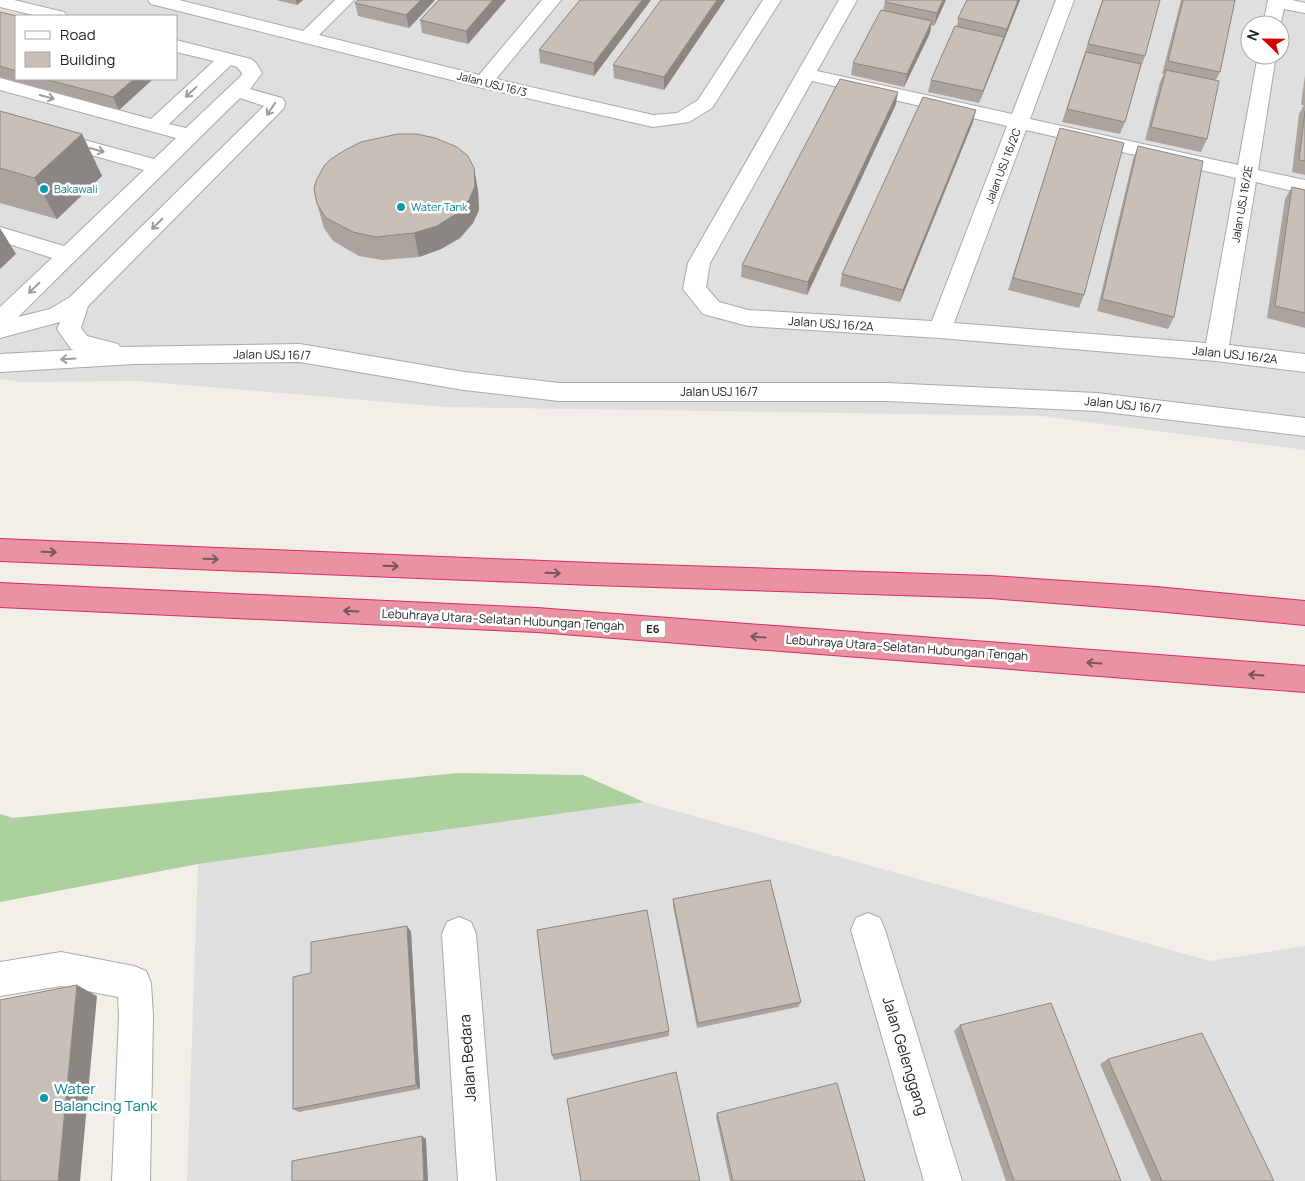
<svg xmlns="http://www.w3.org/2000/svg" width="1305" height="1181" viewBox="0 0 1305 1181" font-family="Manrope,sans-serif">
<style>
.residential{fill:#e0dfdf;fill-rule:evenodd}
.forest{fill:#add19e}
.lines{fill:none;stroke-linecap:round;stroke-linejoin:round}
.minor-casing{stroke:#a9a9a9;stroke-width:2}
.highway-casing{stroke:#dc2a67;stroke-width:2}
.minor{fill:#fff;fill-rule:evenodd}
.highway{fill:#e892a2;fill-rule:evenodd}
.wall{fill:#aba49e}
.shaded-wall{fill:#8b8681}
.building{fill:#c7bfb8;stroke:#8b8681}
.oneway{stroke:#9c9c9c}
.oneway2{stroke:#7b545c}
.culture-dot{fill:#0f9aa8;stroke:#fff;stroke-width:2}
.labels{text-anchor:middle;stroke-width:5;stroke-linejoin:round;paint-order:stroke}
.far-street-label{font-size:11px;fill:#222;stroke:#fff}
.far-culture-label{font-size:11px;fill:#0d838f;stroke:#fff;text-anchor:start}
.shield{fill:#fff;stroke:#646464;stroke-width:1}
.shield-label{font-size:11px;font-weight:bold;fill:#222}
.street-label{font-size:12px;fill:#222;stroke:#fff}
.near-street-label{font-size:15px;fill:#222;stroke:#fff}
.near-culture-label{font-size:15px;fill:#0d838f;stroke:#fff;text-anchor:start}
</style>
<rect width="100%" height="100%" fill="#f2efe9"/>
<path class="residential" d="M0,0H1305V450L1041,416L447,407L137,381L21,382L0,379ZM16,16H176V79H16ZM1250,25H1280V55H1250Z
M644,802L1210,961L1305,946V1181H187L198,864Z"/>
<path class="forest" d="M457,773L583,775L644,802L198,864L0,902V814L13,818Z"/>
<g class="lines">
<g class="minor-casing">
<path id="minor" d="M0,0H14L64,12L67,16H37L0,7Z
M148,0H179L303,31L335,0H354L319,35L479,75L542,0H561L496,79L653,115L677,113L698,100L763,0H781L712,108L689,122L653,127L483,88L151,4Z
M839,0H857L817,71L1012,114L1056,0H1074L1030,119L1238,165L1258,55H1276L1258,170L1305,180V194L1256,182L1229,345L1305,354V372L1216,361L940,338L748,326L703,314L683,289L688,263ZM812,81L1007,126L932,321L748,310L719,302L706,287L710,263ZM1026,130L1236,178L1206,343L954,323Z
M1268,0H1292L1305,3V13L1284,9L1280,27V25H1263Z
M176,40L251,59L256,63L262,73L250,89L282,98L285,102L284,108L88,306L81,328L87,336L118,344L120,347L300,344L464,372L559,383H887L1097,393L1305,418V436L1097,411L887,401H559L464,390L300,362L134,364L0,372V354L74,350L71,349L57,329L60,322L0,338V307L52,258L0,241V227L64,246L144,170L0,129V117L154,159L176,138L0,90V78L151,119L214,61L176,52ZM231,65L237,67L242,73L241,76L186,128L169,124ZM240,98L264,106L70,297L50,309L18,317Z
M868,913L880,918L885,930L962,1181H924L851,930L856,918Z
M459,917L471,922L476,934L496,1181H458L442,934L447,922Z
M61,952L134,966L146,971L151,983L153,1016L150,1181H112L119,1016L118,997L61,986L0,996V962Z"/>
</g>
<g class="highway-casing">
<path id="highway" d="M0,539L592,563L990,576L1156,587L1305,601V625L1156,611L990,598L592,585L0,561Z
M0,583L537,608L1305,666V692L537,632L0,607Z"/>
</g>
<use href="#minor" class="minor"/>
<use href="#highway" class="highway"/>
</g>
<path class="wall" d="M276,0H303L297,5Z
M435,0L409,28L358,16L355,3Z
M439,0H506L468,44L422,33L420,20Z
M580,0H651L594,76L540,63L539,50Z
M725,0L664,90L614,78L613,65Z
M886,0H946L934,26L931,25L930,33L904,87L851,75L853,63L883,10L885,2Z
M967,0H1020L979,103L928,92L931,80L957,27L958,18Z
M1102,0L1145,56L1141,67L1125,122L1120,134L1062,122Z
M1181,0H1235L1220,72L1216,80L1207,139L1201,152L1145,140L1160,82L1164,74H1162Z
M0,12L16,16V79H153L119,110L0,77Z
M1305,75V175L1292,172L1299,114L1304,105H1301Z
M896,104L807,295L741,277L742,265Z
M0,111L82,134L102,176L57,219L0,203Z
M973,122L900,302L840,286L842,274Z
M1056,141L1084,295L1079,308L1008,290Z
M1138,146L1174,317L1168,329L1097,311L1133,159Z
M474,168L478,191L479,210L473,223L460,238L441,249L419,257L382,260L359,256L333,241L324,228L317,204Z
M1292,187L1305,190V328L1267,318L1285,199Z
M673,899L801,1002L798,1007L697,1028L673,906Z
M407,926L411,932L420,1089L299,1112L293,1109L311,973Z
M960,1025L1121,1181H1006L954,1031Z
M669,1031V1036L554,1060L552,1055Z
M1108,1059L1274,1181H1151L1100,1064Z
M717,1113L865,1181H730L716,1117Z"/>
<path class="shaded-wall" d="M296,0H303L297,5Z
M421,0H435L409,28L406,15Z
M493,0H506L468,44L466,31Z
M642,0H651L594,76V63Z
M717,0H725L664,90V77Z
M943,0H946L934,26L937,13Z
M1018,0H1020L979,103L983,91Z
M932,21L930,33L904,87L907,74Z
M134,79H153L119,110L113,97Z
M898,92L896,104L807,295L808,282Z
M976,110L973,122L900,302L903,290Z
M82,134L102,176L57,219L34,178Z
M474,168L478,191L479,210L473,223L460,238L441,249L419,257L414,233Z
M0,228L16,254L0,269Z
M407,926L411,932L420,1089L416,1085Z
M77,985L97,996L80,1181H58Z
M422,1136L426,1139L428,1181H424Z"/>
<path class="building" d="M358,0H421L406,15L355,3Z
M439,0H493L466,31L420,20Z
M580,0H642L594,63L539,50Z
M661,0H717L664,77L613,65Z
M886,0H943L937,13L885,2Z
M967,0H1018L1007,29L958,18Z
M1103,0H1160L1145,56L1088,44Z
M1183,0H1235L1220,72L1168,61Z
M881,10L932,21L907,74L853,63Z
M0,12L17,16H16V71L0,66Z
M955,26L1004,37L983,91L931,80Z
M1086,52L1141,64L1125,122L1067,109Z
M1166,70L1219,81L1207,139L1151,127Z
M45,79H134L113,97Z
M840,79L898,92L808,282L742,265Z
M923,97L976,110L903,290L842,274Z
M0,111L82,134L34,178L0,168Z
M1305,111V161L1299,160Z
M1060,128L1124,143L1084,295L1013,278Z
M398,134H417L435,138L457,147L468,156L474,168L475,186L469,200L456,214L437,226L414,233L376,237L353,232L326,218L317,204L314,189L316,181L324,166L331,159L345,150L361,142Z
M1138,146L1203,161L1174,317L1102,299Z
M1292,187L1305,190V313L1275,306Z
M770,880L801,1002L698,1023L673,899Z
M647,910L669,1031L552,1055L537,930Z
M407,926L416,1085L293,1109V977L311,973V942Z
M77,985L58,1181H0V1000Z
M1051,1003L1121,1181H1014L960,1025Z
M1202,1033L1274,1181H1162L1108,1059Z
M676,1072L700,1181H581L567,1099Z
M837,1083L865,1181H733L717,1113Z
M422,1136L424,1181H292V1161Z"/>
<defs><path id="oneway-shaft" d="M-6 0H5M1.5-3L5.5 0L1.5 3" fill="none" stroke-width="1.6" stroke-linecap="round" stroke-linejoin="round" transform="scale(1.25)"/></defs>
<g class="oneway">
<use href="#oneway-shaft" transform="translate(191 92) rotate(137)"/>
<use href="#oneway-shaft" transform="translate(47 97) rotate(15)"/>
<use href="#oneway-shaft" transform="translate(271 109) rotate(124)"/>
<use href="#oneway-shaft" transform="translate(97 150) rotate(16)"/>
<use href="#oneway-shaft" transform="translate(157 224) rotate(135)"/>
<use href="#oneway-shaft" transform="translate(34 288) rotate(136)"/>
<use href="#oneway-shaft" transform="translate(68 359) rotate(177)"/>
</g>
<g class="oneway2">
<use href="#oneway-shaft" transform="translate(49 552) rotate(2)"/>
<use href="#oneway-shaft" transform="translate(211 559) rotate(2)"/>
<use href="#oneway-shaft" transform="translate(391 566) rotate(2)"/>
<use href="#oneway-shaft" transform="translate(553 573) rotate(2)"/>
<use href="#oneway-shaft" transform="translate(351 611) rotate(-177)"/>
<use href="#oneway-shaft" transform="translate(758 637) rotate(-176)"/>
<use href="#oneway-shaft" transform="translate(1094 663) rotate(-176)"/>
<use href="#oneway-shaft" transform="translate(1256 675) rotate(-176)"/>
</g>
<g class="culture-dot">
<circle cx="44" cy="189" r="5"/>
<circle cx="401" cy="207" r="5"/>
<circle cx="44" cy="1098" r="5"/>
</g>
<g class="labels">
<g class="far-street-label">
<text transform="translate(492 84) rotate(14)" y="4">Jalan USJ 16/3</text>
<text transform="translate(1003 166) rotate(-69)" y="4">Jalan USJ 16/2C</text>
<text transform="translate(1242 204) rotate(-80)" y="4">Jalan USJ 16/2E</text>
</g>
<g class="far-culture-label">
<text x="54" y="193">Bakawali</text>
<text x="411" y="211">Water Tank</text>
</g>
<rect class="shield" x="640.5" y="620.5" width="25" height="17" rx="4"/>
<g class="shield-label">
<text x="653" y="633">E6</text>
</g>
<g class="street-label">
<text transform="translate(831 324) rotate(4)" y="4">Jalan USJ 16/2A</text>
<text transform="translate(272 355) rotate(1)" y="4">Jalan USJ 16/7</text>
<text transform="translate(1235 355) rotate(6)" y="4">Jalan USJ 16/2A</text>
<text x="719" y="396">Jalan USJ 16/7</text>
<text transform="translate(1123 405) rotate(6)" y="4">Jalan USJ 16/7</text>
<text transform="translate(503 620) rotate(3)" y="4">Lebuhraya Utara–Selatan Hubungan Tengah</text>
<text transform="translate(907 648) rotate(4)" y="4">Lebuhraya Utara–Selatan Hubungan Tengah</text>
</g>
<g class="near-street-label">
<text transform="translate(905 1056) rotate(73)" y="5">Jalan Gelenggang</text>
<text transform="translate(468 1058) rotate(-94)" y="5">Jalan Bedara</text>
</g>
<g class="near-culture-label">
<text x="54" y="1094">Water<tspan x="54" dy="17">Balancing Tank</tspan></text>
</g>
</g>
<rect x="15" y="15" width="162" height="65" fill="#ffffff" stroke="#a7a7a7"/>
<rect x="25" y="31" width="25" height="8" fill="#ffffff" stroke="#a7a7a7"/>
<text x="60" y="40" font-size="15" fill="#222222">Road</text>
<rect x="25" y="52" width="25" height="15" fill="#c7bfb8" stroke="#a7a7a7"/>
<text x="60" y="65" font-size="15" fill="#222222">Building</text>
<g transform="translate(1265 40) rotate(292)"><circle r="24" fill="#ffffff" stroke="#a7a7a7"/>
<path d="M0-4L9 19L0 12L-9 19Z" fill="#d40000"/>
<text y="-8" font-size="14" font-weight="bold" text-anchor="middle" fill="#222222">N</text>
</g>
</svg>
